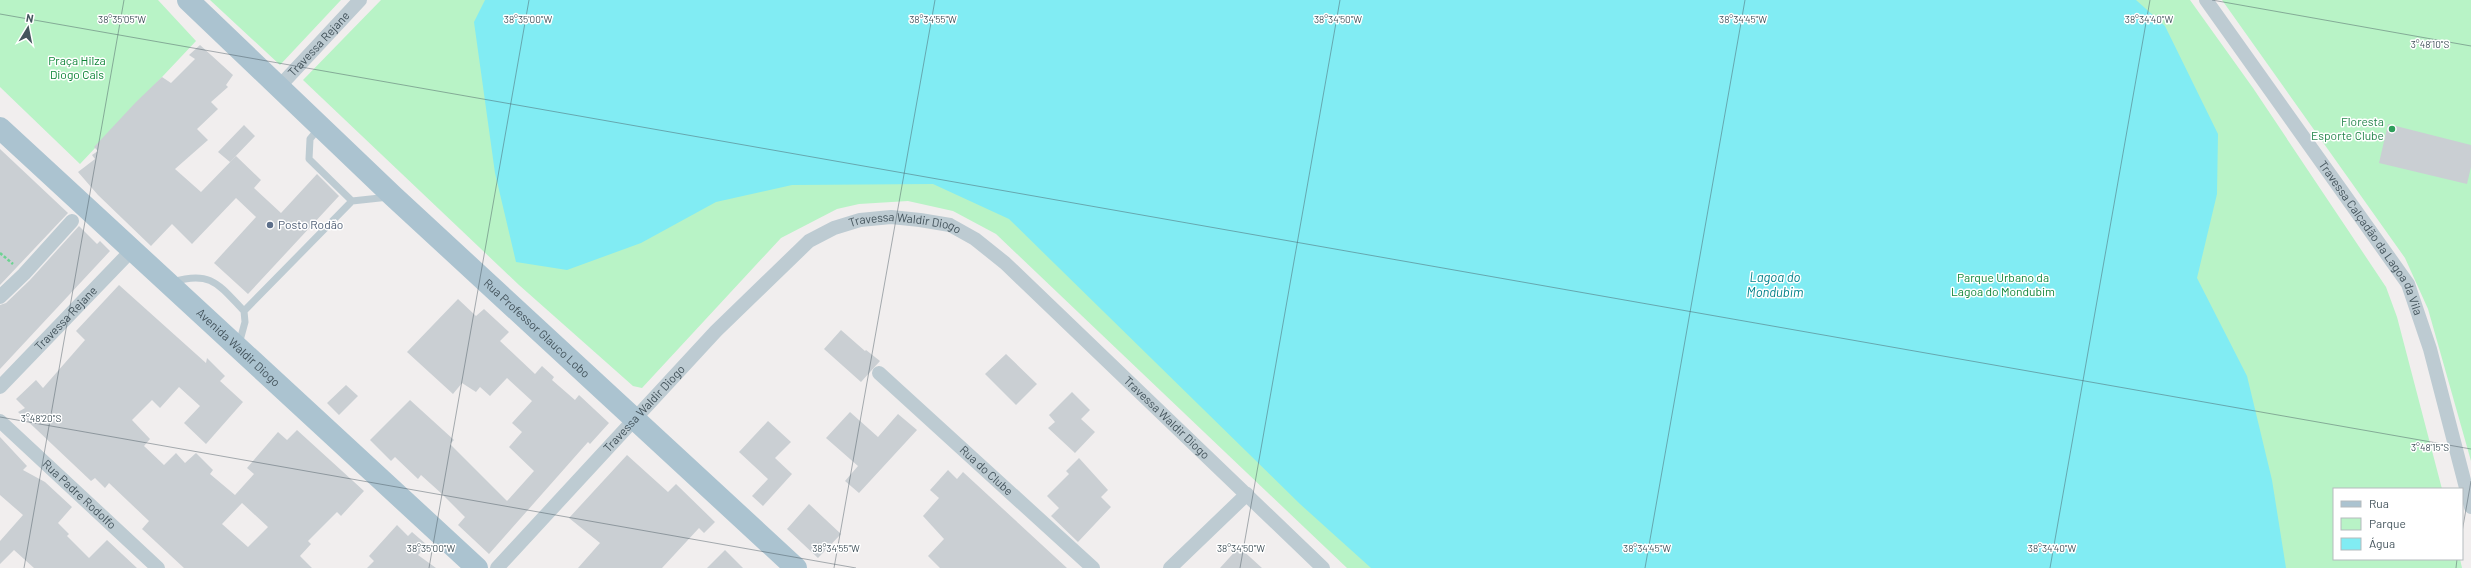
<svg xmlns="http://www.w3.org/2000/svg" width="2471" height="568" viewBox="0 0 2471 568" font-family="Barlow,sans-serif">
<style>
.green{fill:#b8f3c6}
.water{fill:#81ecf3}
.building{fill:#cacfd3;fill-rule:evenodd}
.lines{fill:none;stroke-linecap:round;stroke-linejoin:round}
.path{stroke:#6dd392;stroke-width:2.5;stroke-dasharray:3 2;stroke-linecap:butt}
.lane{stroke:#bdcbd2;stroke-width:7}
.street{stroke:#bdcbd2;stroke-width:14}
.primary{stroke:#abc3d0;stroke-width:22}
.ticks{fill:none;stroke:#45555d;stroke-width:1;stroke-opacity:0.45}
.leisure-dot{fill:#2e9e5b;stroke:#fff;stroke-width:1.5}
.service-dot{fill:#5c6f8a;stroke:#fff;stroke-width:1.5}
.labels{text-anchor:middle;stroke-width:3;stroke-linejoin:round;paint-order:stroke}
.street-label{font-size:12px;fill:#45555d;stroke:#fff}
.park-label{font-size:12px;fill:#0f8538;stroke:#fff}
.leisure-label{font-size:12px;fill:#27864d;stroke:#fff;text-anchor:end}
.service-label{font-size:12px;fill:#4e5e75;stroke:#fff;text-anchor:start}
.water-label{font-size:13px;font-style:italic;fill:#04838b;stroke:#fff}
.ticks-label{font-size:10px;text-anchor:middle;fill:#45555d;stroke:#fff;stroke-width:3;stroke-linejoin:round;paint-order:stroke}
</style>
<rect width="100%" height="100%" fill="#f1eeee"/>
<path class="green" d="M0,0H158L196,41L80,164L0,87Z
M210,0H341L280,65Z
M381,0H2190L2253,88L2386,287L2397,317L2442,489H2334V559H2460L2462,568H1347L996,234L953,211L908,201L859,204L837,209L781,238L642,388L633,386L519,285L303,80Z
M2222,0H2471V461L2428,309L2405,258Z"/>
<path class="water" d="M485,0H2136L2165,26L2218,134L2217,194L2197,278L2247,376L2272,480L2286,568H1371L1300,504L1009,219L933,184L792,185L716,202L641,243L567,270L516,262L495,173L474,22Z"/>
<path class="building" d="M200,45L233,75L226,85L228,87L211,102L218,109L197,129L208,140L175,169L201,192L236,156L261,180L254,188L281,213L317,174L339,196L248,294L214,263L256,217L236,198L192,244L172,224L151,246L98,195L78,172L95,159L92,155L98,151L94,147L136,102L162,77L171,83L195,59L189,55Z
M2388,124L2471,145V167L2467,184L2379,163Z
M244,125L255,136L230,162L218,152Z
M0,149L68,213L0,285Z
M79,226L97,244L100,241L110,251L0,369V305L6,303L30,280Z
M119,285L206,363L207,358L225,376L220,381L243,402L206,444L184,423L200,406L179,387L160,408L152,400L132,420L150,439L144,446L164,465L176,453L185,463L196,453L213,470L210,474L235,495L254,474L247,468L278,432L287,440L297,430L364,491L341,516L337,512L308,541L311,544L300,556L312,568H184L142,529L149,521L109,483L105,488L95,478L91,481L18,412L25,408L16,399L36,380L43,388L85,340L76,331ZM242,503L268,527L248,547L222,524Z
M458,299L476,316L484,309L509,332L500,341L535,374L542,366L554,377L552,380L575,400L579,395L609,423L590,444L588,442L489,554L458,525L465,517L442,494L421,475L418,479L395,457L391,461L370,440L410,400L454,440L450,444L507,501L534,471L509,447L522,432L512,423L532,401L507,378L490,396L480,387L476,392L462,383L453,394L407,352Z
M841,330L865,351L866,350L880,361L861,382L824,349Z
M1006,354L1037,384L1016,405L985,374Z
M346,385L358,396L339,415L327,403Z
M1072,392L1090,410L1081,419L1095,432L1075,453L1048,428L1055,422L1049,415Z
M850,412L878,437L898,414L917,430L859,493L845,481L858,466L826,438Z
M768,421L791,442L775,458L792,474L763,506L752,496L768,479L739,452Z
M0,437L27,466L23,470L45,482L72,507L58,523L69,534L67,536L89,558L107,540L137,568H34L14,550L0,564V541L23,515L0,495Z
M627,455L668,492L676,484L715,522L704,533L699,528L662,568H578L600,543L569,518Z
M1079,458L1108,490L1101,497L1111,507L1078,542L1051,516L1059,508L1047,496L1069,474L1066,471Z
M948,470L957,479L963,472L1067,568H940L928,556L944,539L923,516L939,498L930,490Z
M809,504L841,534L818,558L787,529Z
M397,525L408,536L412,532L427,545L418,555L436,568H367L374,561L369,556Z
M1239,547L1262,568H1220Z
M725,550L743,568H707Z"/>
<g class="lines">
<path class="path" d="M0,253L13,264"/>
<path class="lane" d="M319,128L310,139L309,159L352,201L389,197
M173,282C211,270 219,285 244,311L245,322L239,344
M244,311L352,201"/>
<g class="street">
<path id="s1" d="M2206,0L2408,284L2430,349L2471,507"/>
<path id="s2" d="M278,88L360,0"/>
<path d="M0,297L24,274L72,221"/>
<path id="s3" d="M879,373L1093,568"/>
<path id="s4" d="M0,387L132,250"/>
<path id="s5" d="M0,421L158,568"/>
<path id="s6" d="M497,568L716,331L809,241L834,228L860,220L891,217L920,220L950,225L975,239L1005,263L1323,568"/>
<path d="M1170,568L1247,494"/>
</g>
<g class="primary">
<path id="s7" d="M188,0L393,196L796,568"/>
<path id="s8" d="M0,128L477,568"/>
</g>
</g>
<path class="ticks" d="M2212,0L2471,46M0,14L2471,449M0,417L856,568M2462,532L2471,481M24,568L124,0M429,568L529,0M834,568L935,0M1240,568L1340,0M1645,568L1745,0M2050,568L2150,0M2456,568L2457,559"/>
<circle class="leisure-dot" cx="2392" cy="129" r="4"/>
<circle class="service-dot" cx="270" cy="225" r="4"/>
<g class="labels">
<g class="street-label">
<text dy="4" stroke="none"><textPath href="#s2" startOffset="60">Travessa Rejane</textPath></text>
<text dy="4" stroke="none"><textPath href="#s6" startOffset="553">Travessa Waldir Diogo</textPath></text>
<text dy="4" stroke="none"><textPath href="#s1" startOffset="290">Travessa Calçadão da Lagoa da Vila</textPath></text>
<text dy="4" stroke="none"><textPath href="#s4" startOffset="95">Travessa Rejane</textPath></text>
<text dy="4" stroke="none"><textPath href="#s7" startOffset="479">Rua Professor Glauco Lobo</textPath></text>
<text dy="4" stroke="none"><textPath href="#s8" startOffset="324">Avenida Waldir Diogo</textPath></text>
<text dy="4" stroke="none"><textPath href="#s6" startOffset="217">Travessa Waldir Diogo</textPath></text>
<text dy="4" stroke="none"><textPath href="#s6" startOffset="889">Travessa Waldir Diogo</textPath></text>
<text dy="4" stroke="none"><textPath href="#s3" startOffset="145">Rua do Clube</textPath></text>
<text dy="4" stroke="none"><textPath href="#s5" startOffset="108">Rua Padre Rodolfo</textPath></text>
</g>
<g class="park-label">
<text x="77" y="65">Praça Hilza<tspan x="77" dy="14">Diogo Cals</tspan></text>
<text x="2003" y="282">Parque Urbano da<tspan x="2003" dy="14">Lagoa do Mondubim</tspan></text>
</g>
<g class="leisure-label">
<text x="2384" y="126">Floresta<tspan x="2384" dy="14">Esporte Clube</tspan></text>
</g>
<g class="service-label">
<text x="278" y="229">Posto Rodão</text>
</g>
<g class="water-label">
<text x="1775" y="282">Lagoa do<tspan x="1775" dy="15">Mondubim</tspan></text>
</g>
</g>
<g class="ticks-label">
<text x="122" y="23">38°35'05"W</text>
<text x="528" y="23">38°35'00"W</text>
<text x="933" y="23">38°34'55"W</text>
<text x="1338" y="23">38°34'50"W</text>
<text x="1743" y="23">38°34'45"W</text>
<text x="2149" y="23">38°34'40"W</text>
<text x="2430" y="48">3°48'10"S</text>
<text x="41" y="422">3°48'20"S</text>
<text x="2430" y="451">3°48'15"S</text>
<text x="431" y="552">38°35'00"W</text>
<text x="836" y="552">38°34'55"W</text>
<text x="1241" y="552">38°34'50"W</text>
<text x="1647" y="552">38°34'45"W</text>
<text x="2052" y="552">38°34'40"W</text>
</g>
<rect x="2333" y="488" width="130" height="72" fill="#ffffff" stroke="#b5bbbe"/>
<rect x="2341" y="501" width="20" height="6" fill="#abc3d0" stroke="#b5bbbe"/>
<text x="2369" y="508" font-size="12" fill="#45555d">Rua</text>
<rect x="2341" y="518" width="20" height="12" fill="#b8f3c6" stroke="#b5bbbe"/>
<text x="2369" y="528" font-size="12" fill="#45555d">Parque</text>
<rect x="2341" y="538" width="20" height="12" fill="#81ecf3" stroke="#b5bbbe"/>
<text x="2369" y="548" font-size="12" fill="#45555d">Água</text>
<g transform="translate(28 28) rotate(10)" stroke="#ffffff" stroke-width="3" paint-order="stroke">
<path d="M0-3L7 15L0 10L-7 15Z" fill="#45555d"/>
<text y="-6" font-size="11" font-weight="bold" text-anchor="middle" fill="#45555d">N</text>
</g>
</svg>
